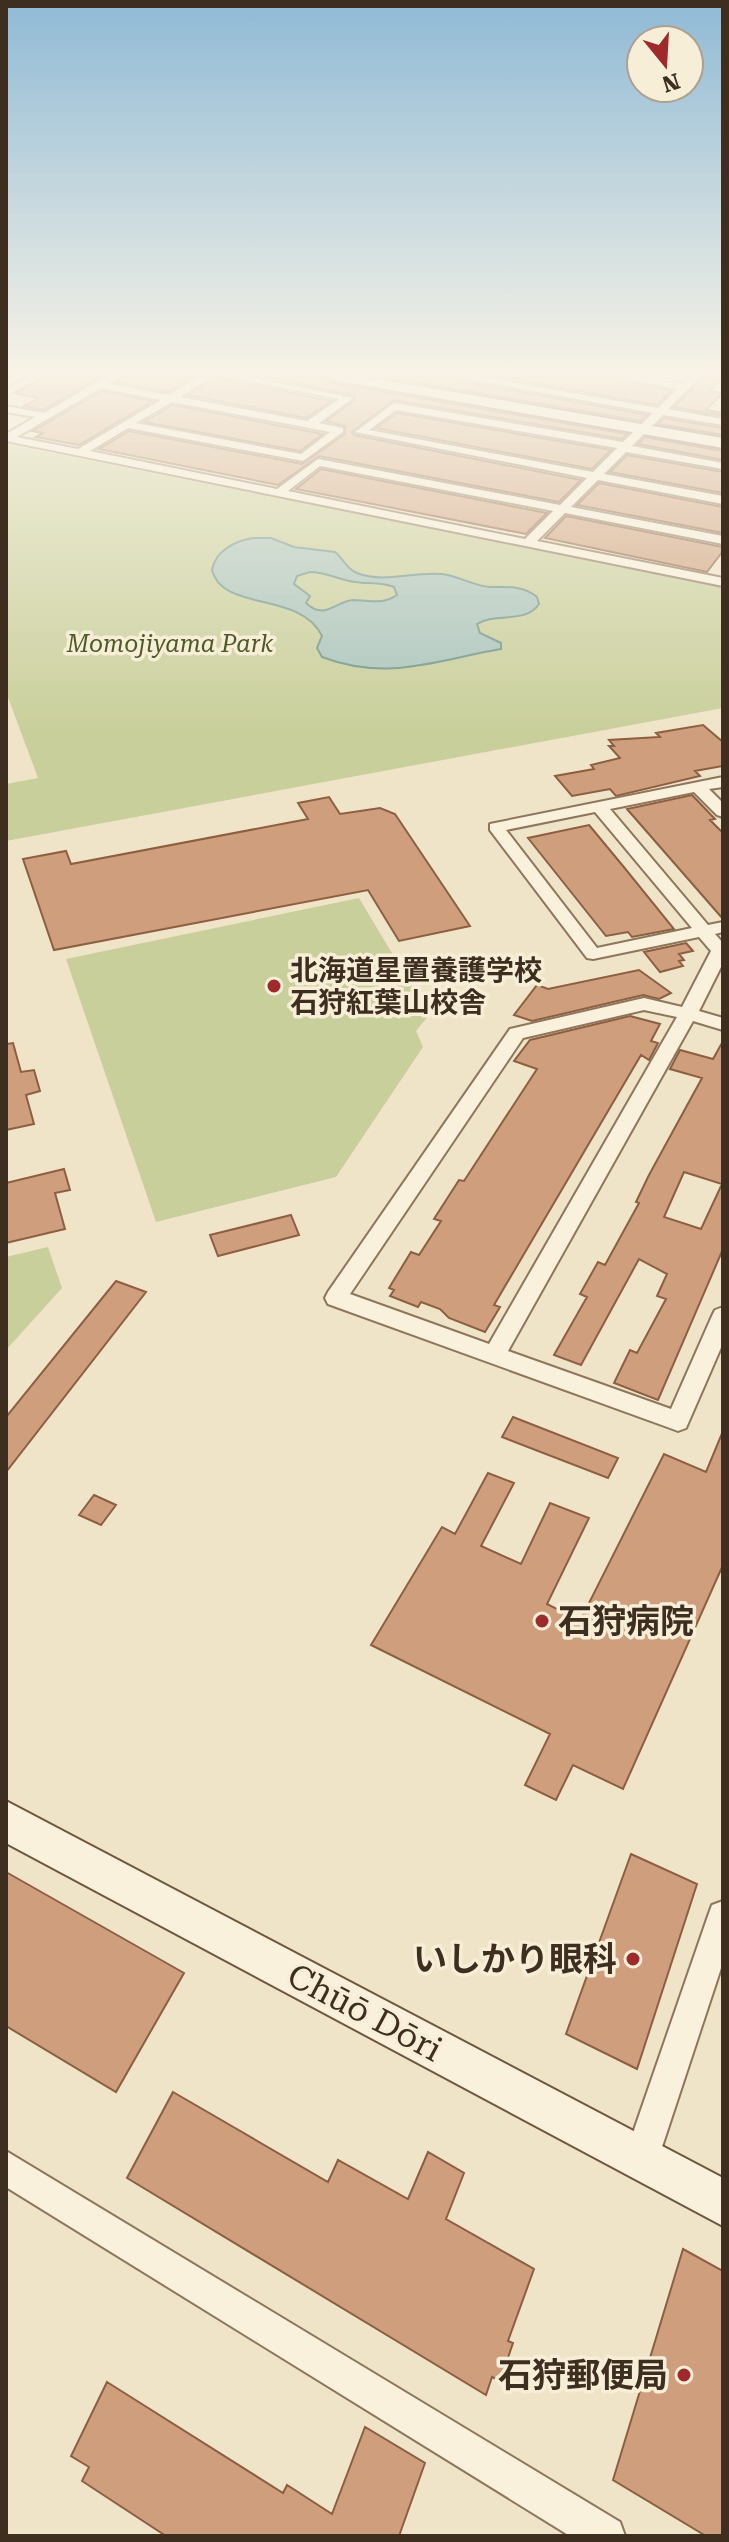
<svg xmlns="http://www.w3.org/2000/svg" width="729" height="2542" viewBox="0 0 729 2542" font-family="'Roboto Serif','Noto Sans JP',serif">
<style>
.green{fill:#c9cf9b}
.water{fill:#a9c4bc;stroke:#6f938a;stroke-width:2;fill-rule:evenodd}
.building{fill:#cf9f7d;stroke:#8d5f41;stroke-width:2;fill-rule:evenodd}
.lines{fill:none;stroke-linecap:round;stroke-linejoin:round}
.street-casing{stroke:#8d765c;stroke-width:4}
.secondary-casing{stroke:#6f573f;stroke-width:4}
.street{fill:#faf1dc;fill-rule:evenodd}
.secondary{fill:#faf1dc;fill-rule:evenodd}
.poi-dot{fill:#9e2a2b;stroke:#f7eed8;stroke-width:3}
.labels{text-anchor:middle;stroke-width:7;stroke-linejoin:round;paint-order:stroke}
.far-park-label{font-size:24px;font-style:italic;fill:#4d5a26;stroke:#f7eed8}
.poi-label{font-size:28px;font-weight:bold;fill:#3d2e20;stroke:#f7eed8;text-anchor:start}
.near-poi-label{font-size:34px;font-weight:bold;fill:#3d2e20;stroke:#f7eed8;text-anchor:end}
.near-street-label{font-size:34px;fill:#3d2e20;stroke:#f7eed8}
</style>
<rect width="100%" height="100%" fill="#f0e4c8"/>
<path class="green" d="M6,444L723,586V708L6,841V784L38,778L6,692Z
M359,898L429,1015L416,1031L423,1047L336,1177L156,1222L66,959Z
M48,1247L62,1288L6,1350V1257Z"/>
<path class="water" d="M253,538H271L294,547L335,552C344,559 346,569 357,573C385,584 413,571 442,574C459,576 473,586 490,587C506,587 523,585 537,597L539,604C526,624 496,612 477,624L480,633L501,643V649C436,660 388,682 322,657L317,648L322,636C301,591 222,612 212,570C215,551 235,541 253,538ZM310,572C327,572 338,580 355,582C368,584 381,582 394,587L397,595C383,605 369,600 353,600C336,601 325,621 306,603L310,596L294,584L297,576Z"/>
<path class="building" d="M46,376H101L43,410L24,406L39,398L14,393Z
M123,376H194L168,392L116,382Z
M216,376L222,379L331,401L306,418L188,395Z
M262,376H324L333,383L627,434L622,439L394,400L352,432L354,435L581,480L559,502L319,456L278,485L99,449L129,431L302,464L345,434V426L326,421L355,400V396Z
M379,376H460L461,381L647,415L641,421Z
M494,376H609L671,391L657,405Z
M704,376H723L710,391L723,393L706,410L723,413V416L674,407Z
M102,391L153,401L79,445L36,437L43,433L33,431Z
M173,405L323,434L300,451L144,422Z
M397,413L611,450L592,469L376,428Z
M664,418L723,428V435L658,424Z
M645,437L723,451V460L638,444Z
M627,455L723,472V493L610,472Z
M321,469L547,513L526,534L296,489Z
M599,483L723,507V533L577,505Z
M566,516L723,547V551L707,572L545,538Z
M703,725L723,742V766L695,771L700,776L616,796L610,789L572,796L555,776L594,769L591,765L620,758L609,746H614L609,740L660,737L656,733Z
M692,795L715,819L710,820L723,833V919L627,809Z
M329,797L340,814L380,808L395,814L470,926L399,941L368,890L54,950L23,859L66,851L71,864L308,819L298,803Z
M589,825L623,866L674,929L632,937L628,932L606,936L528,838Z
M686,943L693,951L679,954L684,960L679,961L683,966L660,972L644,952Z
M639,970L671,993L659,999L643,995L532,1021L514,1015L537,985L548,989Z
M630,1016L660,1024L651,1041L658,1043L649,1060L641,1055L494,1305L500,1307L485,1332L449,1318L440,1309L421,1302L418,1307L390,1296L394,1290L389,1288L411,1252L419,1255L441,1221L434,1219L459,1180L464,1181L537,1069L514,1061L530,1040Z
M723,1041V1249L658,1400L614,1383L630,1350L637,1353L666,1299L657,1296L667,1274L639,1259L581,1365L554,1355L587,1297L580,1294L598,1262L605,1265L639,1203L636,1202L649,1175L702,1078L670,1069L680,1050L713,1059ZM684,1172L722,1184L701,1229L664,1217Z
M13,1043L21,1072L34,1070L40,1091L26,1095L34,1124L6,1130V1044Z
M64,1169L70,1190L55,1193L65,1229L6,1243V1183Z
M291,1215L299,1235L218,1256L210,1235Z
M116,1281L146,1292L6,1472V1417Z
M513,1417L618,1458L608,1478L502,1437Z
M723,1431V1565L623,1789L573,1765L556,1800L525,1785L550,1734L371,1645L442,1527L455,1534L488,1473L514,1483L481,1546L521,1564L550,1503L589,1518L547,1604L580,1621L664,1454L706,1472Z
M94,1495L116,1505L101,1525L79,1515Z
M631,1854L697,1884L637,2069L566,2034Z
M6,1872L184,1973L116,2092L6,2026Z
M173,2092L328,2182L338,2160L408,2199L428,2152L464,2173L446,2219L534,2269L508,2341L513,2343L500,2381L492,2377L486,2395L127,2178Z
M683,2249L723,2271V2536H706L613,2480Z
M107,2382L283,2493L287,2485L332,2514L365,2427L425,2463L399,2536H166L82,2481L89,2467L71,2456Z"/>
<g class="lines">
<g class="street-casing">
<path id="street" d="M13,376H26L6,387V380Z
M107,376H120L109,384L169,395L200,376H213L180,397L307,421L339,399L223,376H246L353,398L319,423L343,428V432L303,461L128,428L90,451L277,489L318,459L560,505L587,478L355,432L394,403L623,442L653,413L462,378L475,376L658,408L677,389L612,376H637L683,384L690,376H701L668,409L723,419V425L663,415L632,446L723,463V469L626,452L604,474L723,496V504L598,480L571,507L723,536V544L565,513L537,541L723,578V586L6,441V434L35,417L6,412V406L44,413ZM101,388L161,400L78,449L17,437ZM172,402L330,432L301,454L136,423ZM396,410L617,448L593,472L369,430ZM320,466L553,511L525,539L288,491Z
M723,777V787L709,789L723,803V817L717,815L694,792L610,809L708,925L723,922V932L715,934L723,943V963L699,1011L723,1018V1030L693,1021L508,1351L671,1409L712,1316L715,1310L723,1307V1343L686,1428L678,1431L670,1428L328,1304L325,1298L328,1292L510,1029L644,998L682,1007L711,951L699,937L593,959L587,958L490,830V824ZM595,812L692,928L597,948L506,830ZM644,1010L677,1017L489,1344L350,1294L523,1038Z
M723,1901V1962L658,2159L653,2171L641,2176L629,2171L624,2159L708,1916L712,1905Z
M6,2151L620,2522L625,2536H570L6,2187Z"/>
</g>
<g class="secondary-casing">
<path id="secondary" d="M327,376H360L723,438V448L334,380Z
M6,1801L723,2178V2226L6,1843Z"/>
</g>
<use href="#street" class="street"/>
<use href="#secondary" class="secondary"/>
</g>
<linearGradient id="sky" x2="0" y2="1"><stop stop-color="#8fbad6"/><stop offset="0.51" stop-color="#f8f3e6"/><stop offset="1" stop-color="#f8f3e6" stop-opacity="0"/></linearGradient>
<rect width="729" height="732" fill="url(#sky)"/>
<g class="poi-dot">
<circle cx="274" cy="986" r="8"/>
<circle cx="542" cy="1621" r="8"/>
<circle cx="633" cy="1959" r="8"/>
<circle cx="684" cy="2375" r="8"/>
</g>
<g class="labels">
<g class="far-park-label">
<text x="170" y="652">Momojiyama Park</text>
</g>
<g class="poi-label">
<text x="290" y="980">北海道星置養護学校<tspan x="290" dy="32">石狩紅葉山校舎</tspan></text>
</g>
<g class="near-poi-label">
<text x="558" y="1633" text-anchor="start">石狩病院</text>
<text x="617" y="1971">いしかり眼科</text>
<text x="668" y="2387">石狩郵便局</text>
</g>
<g class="near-street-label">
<text transform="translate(365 2012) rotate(28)" y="12">Chūō Dōri</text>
</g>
</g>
<rect width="729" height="2542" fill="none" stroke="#3d2e20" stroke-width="16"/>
<g transform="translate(665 64) rotate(162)"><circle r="38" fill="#f7eed8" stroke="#ada18e" stroke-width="2"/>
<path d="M0-6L14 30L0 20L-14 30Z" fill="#9e2a2b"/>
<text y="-12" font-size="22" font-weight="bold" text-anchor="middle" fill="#3d2e20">N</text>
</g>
</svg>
